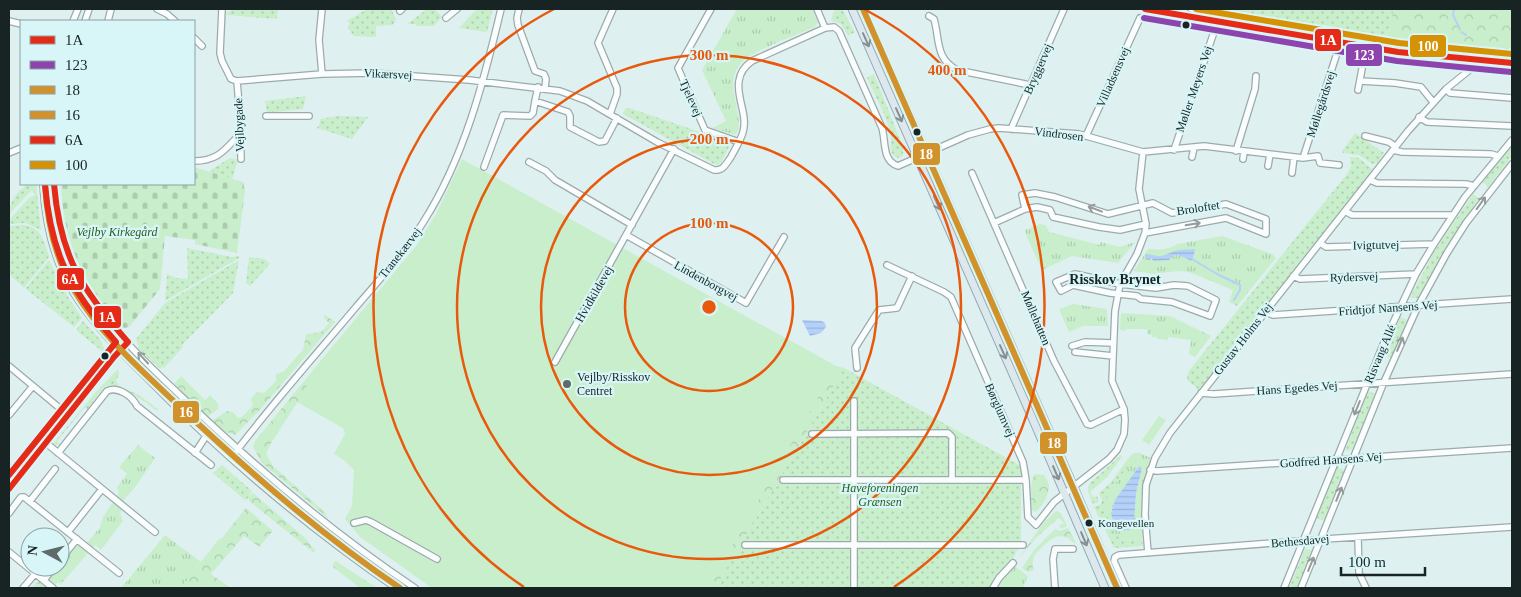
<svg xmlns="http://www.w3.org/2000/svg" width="1521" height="597" viewBox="0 0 1521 597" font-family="'Times New Roman',serif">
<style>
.grass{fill:url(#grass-dots)}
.forest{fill:url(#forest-crowns)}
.cemetery{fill:url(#cemetery-stones)}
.park{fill:url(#park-tufts);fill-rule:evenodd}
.pitch{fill:#c9eecb}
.water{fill:url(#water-rules)}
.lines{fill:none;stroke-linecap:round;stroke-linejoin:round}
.stream{stroke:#b4d1fa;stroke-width:2}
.minor-casing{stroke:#9daaab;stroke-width:8}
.major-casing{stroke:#91aab2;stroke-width:9}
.minor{stroke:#fafdfd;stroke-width:5.5}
.major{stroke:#dce8ed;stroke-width:7}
.bus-1-casing{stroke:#d8f6f8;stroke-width:10}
.bus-2-casing{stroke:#d8f6f8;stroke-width:10}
.bus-3-casing{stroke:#d8f6f8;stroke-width:10}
.bus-4-casing{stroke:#d8f6f8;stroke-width:10}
.bus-5-casing{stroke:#d8f6f8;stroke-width:10}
.bus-6-casing{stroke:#d8f6f8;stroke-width:10}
.bus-1{stroke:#e52b18;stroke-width:6}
.bus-2{stroke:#8e44ad;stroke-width:6}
.bus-3{stroke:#d1922b;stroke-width:6}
.bus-4{stroke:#d1922b;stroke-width:6}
.bus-5{stroke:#e52b18;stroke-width:6}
.bus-6{stroke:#d69205;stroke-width:6}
.oneway{stroke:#848f92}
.oneway2{stroke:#949b9b}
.ring{fill:none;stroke:#e8590c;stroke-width:2.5}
.bus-dot{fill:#182323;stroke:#d8f6f8;stroke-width:2}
.poi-dot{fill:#5e6b6b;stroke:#d8f6f8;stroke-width:2}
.labels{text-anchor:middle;stroke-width:4.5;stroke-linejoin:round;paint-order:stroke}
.bus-label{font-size:11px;fill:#182323;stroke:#d8f6f8;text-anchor:start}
.street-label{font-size:12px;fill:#182323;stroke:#d8f6f8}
.park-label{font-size:12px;font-style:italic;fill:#275d1b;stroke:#d8f6f8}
.poi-label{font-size:12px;fill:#182323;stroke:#d8f6f8;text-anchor:start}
.neighbourhood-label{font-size:14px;font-weight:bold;fill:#182323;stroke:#d8f6f8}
.centre{fill:#e8590c;stroke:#d8f6f8;stroke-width:2.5}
.ring-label{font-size:15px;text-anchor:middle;font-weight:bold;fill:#e8590c;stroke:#d8f6f8;stroke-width:4.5;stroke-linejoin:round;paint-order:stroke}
.line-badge{stroke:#d8f6f8;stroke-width:2}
.badge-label{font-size:14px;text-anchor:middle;font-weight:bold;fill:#fff}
</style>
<defs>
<pattern id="grass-dots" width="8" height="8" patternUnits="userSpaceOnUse" patternTransform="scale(1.25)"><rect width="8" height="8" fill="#c9eecb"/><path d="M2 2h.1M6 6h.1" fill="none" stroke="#acccae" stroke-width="1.8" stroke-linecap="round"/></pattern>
<pattern id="forest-crowns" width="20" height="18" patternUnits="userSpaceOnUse" patternTransform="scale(1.25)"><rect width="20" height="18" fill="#c9eecb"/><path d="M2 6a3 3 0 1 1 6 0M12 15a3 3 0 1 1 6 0" fill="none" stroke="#acccae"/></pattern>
<pattern id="cemetery-stones" width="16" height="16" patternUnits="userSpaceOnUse" patternTransform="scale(1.25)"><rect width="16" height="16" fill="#c9eecb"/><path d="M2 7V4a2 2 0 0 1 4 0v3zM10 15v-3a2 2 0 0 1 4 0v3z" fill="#acccae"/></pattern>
<pattern id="park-tufts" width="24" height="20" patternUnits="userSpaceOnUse" patternTransform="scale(1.25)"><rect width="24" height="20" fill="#c9eecb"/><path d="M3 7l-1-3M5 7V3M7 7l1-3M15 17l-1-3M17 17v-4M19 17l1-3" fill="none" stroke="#acccae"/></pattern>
<pattern id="water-rules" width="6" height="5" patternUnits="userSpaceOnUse" patternTransform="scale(1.25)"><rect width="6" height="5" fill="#b4d1fa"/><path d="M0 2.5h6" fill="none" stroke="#9ab3d6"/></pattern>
</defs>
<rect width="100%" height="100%" fill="#dff0f1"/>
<path class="grass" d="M234,9H278L277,19L226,15V13Z
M367,9H391L396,19L393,25L376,26V37L354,36L348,28L350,23L347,21Z
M427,9H435L442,17L434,26H417L415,24H407Z
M477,9H493L487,32L459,28Z
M835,9H842L855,32L848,36L841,24L832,21L831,19Z
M1221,9H1394L1386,37Z
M874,74L903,147V155L899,158C888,156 892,145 891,136C887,116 875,96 867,78Z
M306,96L303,109L267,113L265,101Z
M629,108L727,141L730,145L721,163L716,165L623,114L625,109Z
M338,116L368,117L352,139L317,128L320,123V119Z
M1355,133L1384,153L1378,163L1372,164L1359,155L1343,153L1342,151Z
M1512,145V156L1488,187L1483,182V180Z
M1350,157L1359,158L1373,170L1199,390L1187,380L1188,372L1347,174L1351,166Z
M230,158L238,160L232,179L209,171Z
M928,169L943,203L957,228L1068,482L1032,409L926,170Z
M28,184H36L41,230L26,223L9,224V220L30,197L35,195L32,190L9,214C9,206 15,193 22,189C24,187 26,186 28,184Z
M1473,194L1479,199L1449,243L1418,298H1410L1434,252Z
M23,225C42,227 44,241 49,257L24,288L9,274V226Z
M187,248L232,257L239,256V258L165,301L167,274L177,278L188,279Z
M249,257L265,259L270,264L250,286L246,283Z
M49,260L68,297L82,318L74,327L27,290L26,288Z
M239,260L233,293L182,345L183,347L164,368L162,367L160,369L139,349L136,339L165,303Z
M1400,317L1407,320L1391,358L1384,355Z
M83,321L100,339L105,351L104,353L76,330Z
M130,354L154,377L161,381L227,445V447L202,424L193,419L129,355Z
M844,368L1021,466V543L1011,563L997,578L990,588H715Z
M118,369L119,374L116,381L119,386L139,395L158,409L157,411C145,402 122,383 105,386L90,405L88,410L85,407L57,441L60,444L55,446L53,444L95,393Z
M1368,391L1375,394L1373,399L1352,450L1345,451Z
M1121,455L1122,457L1107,477L1090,492L1093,497L1097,496L1099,502L1093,504L1088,492L1089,484Z
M1127,460L1130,463L1127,468L1108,494L1106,512L1113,532L1122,540L1134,538L1142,540L1143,546L1114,548L1094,507L1101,504L1102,501L1099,493L1112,481Z
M243,461L246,462L340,539L303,516L242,464Z
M222,465L252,491L246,501L213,473Z
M1337,467L1344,470L1324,521L1316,518Z
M1305,549L1313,550L1297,588H1289Z"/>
<path class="forest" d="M1394,9H1512V50L1441,45L1386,37Z
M324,314L335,322L259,411L235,435L223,431L212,421L213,420L227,411L233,412L238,418L242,417L253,405L251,398L257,392L264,393L276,381V374L283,372L303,350L306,334L321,332L329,323L324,318Z
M327,353L342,363L319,369L271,443L266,454L273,466L325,512L328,518L262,463L253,447L255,441Z
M836,366L844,368L715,588H707Z
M181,376L205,400L210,395L218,404V409L207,417L174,384Z
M1035,474L1044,475C1046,478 1049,482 1049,486C1049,495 1042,508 1035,512L1032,510C1031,500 1029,482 1035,474Z
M253,493L304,537L315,550L314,553L249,501L248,497Z
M246,508L273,531L259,547L244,536L211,574L231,588H181L218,540L222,538Z
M1056,511L1061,513L1067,526L1061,529L1059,526L1064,523L1059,518L1057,519L1036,538L1019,558L1043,523Z
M1068,528L1076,543L1075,544C1062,530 1052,537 1041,548C1037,552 1033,556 1033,561C1032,564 1033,567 1034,570L1028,572L1022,568L1034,550L1055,529L1060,531Z
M336,561L377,588H360L333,567L334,562Z"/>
<path class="cemetery" d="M194,167L243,182L245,191L237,253L195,244V240L165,236L160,289L129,327L124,328C84,287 63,242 61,184H194Z"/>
<path class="park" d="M737,9H812L818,22L815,27C799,34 752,51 742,62C720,84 749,121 735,135L712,128L726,121L702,70Z
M1040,224L1046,225L1049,232L1100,245V242L1120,247L1135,242L1118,263L1072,256L1042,270L1026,235L1025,230Z
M1222,236L1272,254L1276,258L1237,306L1229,302L1233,290L1189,272L1178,271L1154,274L1134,271L1148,249C1158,250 1169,250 1177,244Z
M1073,304L1107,309L1108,326H1083L1069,332L1059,309Z
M1121,313L1170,316L1211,336L1195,357L1189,354L1191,340L1168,337V340L1157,339V337H1152V335L1147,334V329H1126V331L1120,330Z
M138,445L155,458L136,486L123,501L127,504L120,513L123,521L101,550L95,545L61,584L58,582L52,588H32L39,580L44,584L58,567H60V565L76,545L83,548L100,527L103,517L119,493L117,487L127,474L119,467Z
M1133,453H1139L1151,458L1143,493L1142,540L1134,538L1122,540L1113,532L1106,512L1108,494L1127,467L1130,463L1127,460ZM1139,466L1142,468L1136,493L1134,523L1111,511L1115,500Z
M165,535L201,562L181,588H121Z
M1015,566L1028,576L1023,588H995L1001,580Z"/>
<path class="pitch" d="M462,159L836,366L707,588H432L360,537L345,519L352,506L354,470L345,461L334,454L345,434L343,428L297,402L328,352L417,245L436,214Z
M1159,416L1166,420L1149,445L1142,440Z"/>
<path class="water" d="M1194,249L1195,250L1192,261L1178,255H1174L1169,260L1153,261L1152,258L1149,260L1145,259L1148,254C1162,257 1160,257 1172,252C1178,249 1188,250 1194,249Z
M802,320L822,321L825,323L826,327L821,333L810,336Z
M1139,466L1142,468L1136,493L1134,523L1130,530L1118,531L1115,528L1111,513L1115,500Z"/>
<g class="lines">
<path class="stream" d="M1454,9L1453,15L1459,27
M1461,32L1466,35
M1192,259L1217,274L1240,285V290L1234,300"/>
<g class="minor-casing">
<path id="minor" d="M157,9L167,14L175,21
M222,9L220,53L222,61L231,79L237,81
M519,9L517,18L518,25L535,71L544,74L546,79L545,88
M711,9L678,68L705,130L739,142
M817,9L825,28
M1145,9L1398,52L1512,63
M1191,9L1410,47L1512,55
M400,11L402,9
M929,16L934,19C940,40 935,58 957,70L1030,85
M446,18L457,9
M9,21L21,24
M73,21L78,9
M85,21L89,9
M108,21L111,9
M194,38L202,46
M322,74L319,40L322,9
M237,81L322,74L371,73L469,80L560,91L587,101L657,142L714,170C723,171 726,164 731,157C735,149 741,140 743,132C748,115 736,97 739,81C740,72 745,66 752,61L825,28L834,27L839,31L882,128C886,142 882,161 898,166L968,135L990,129L999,128L1079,134L1143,152L1204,146L1303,158L1318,156L1320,163L1339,165
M237,81L240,117L241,159
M1360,81L1395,83L1421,87L1433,102
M1446,89L1450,93L1512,98
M1358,90L1362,69
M535,101L538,87
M610,114L617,94V88L598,43L613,9
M266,116H309
M1419,117L1427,122L1512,126
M1011,129L1064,9
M1086,136L1140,18
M1365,136L1389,142L1396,147
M1174,150L1215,29
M1393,150L1402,152L1491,154L1498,156
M1236,151L1255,89L1256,76
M9,153L21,148
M1192,157L1194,148
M1303,158L1338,50
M1243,159L1244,152
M194,161C219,161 225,149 241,133
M529,162L546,171L555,180L632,225
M1268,166L1270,154
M484,167L503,115L530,116L533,113L535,101L568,112L570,116V127L599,142L605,141L617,118
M972,173L1054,361L1087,424L1091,425L1124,409
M1292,173L1294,157
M1370,180L1377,183L1466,184L1474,186
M43,184C45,222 53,259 73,292C92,323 119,350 144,375C221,454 306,526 396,588
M54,184C55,219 63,254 81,285C104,323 149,366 182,397C255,467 331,532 415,588
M1345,211L1352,215H1453
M994,223L1025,209
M1145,233L1226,218L1266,234V219L1226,204L1172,213L1153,203L1108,214L1055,197L1035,193L1022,195L1025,209L1037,207L1050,210L1053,217L1099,227L1120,230L1146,224
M626,235L746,303L784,237
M1320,243L1326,247L1434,244
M887,265L944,292L951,297L1023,462L1026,480L1028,517L1036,525L1054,502L1109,459L1117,450L1124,434L1125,420L1124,409L1112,381L1115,311L1120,284L1137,254L1145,233L1146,224L1139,189L1143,152
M1075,274L1120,284L1156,288L1174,285L1188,286L1216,300L1210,316L1172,302L1141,299L1137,296L1110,293L1073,285L1061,291L1056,282Z
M1293,276L1300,279L1416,274
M1265,312L1273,315L1512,299
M1072,346L1085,342L1113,343
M1075,352L1113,356
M555,362L674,149
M9,366L68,415
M857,368L855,348L879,310L897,308L912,276
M1201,393L1214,394L1512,374
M9,415L33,386
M812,434L948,433L952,437V480
M46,443L155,532
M58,453L107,391C118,386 132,396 137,406L211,465
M195,453L206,436
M231,458C270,406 314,357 356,307C380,279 405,252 424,221C464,158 484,81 501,9
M1150,470L1157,471L1512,448
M783,480H1026
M9,489L114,357L128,342
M30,501L55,469
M9,513L21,497H24L119,573
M354,523L366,520L371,522L437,559
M68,532L102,489
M1358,538L1359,573L1366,588
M745,545H1023
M9,552L53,588
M1148,553L1145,515L1146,485L1155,458L1170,433L1408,131L1446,89L1472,68L1474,52
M60,560L77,539
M44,580L54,567
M23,588L35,574
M854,588V401
M993,588L999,578L1013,563
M1055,588L1053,559L1055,549H1073
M1126,588L1114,561L1115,557L1119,555L1325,539L1512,527
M1284,588L1385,340L1416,274L1434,244L1465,197L1512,140
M1301,588L1384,382L1418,306L1447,253L1466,223L1512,164"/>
</g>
<g class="major-casing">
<path id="major" d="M852,9L1033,420L1105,588
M863,9L1074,487L1117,588"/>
</g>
<use href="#minor" class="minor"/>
<use href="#major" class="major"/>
<g class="bus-1-casing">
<path id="bus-1" d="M1145,9L1398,52L1512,63
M9,489L114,357L128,342C81,289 60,256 54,184"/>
</g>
<g class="bus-2-casing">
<path id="bus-2" d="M1144,18L1397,61L1511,72"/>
</g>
<g class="bus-3-casing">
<path id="bus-3" d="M863,9L1117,588"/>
</g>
<g class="bus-4-casing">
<path id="bus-4" d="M45,184C47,221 55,258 74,290C100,334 141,370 178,405C248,471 320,534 400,588"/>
</g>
<g class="bus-5-casing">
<path id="bus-5" d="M9,475L116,342C70,290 51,254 45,185"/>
</g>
<g class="bus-6-casing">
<path id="bus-6" d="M1196,9L1399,43L1512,54"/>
</g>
<use href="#bus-1" class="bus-1"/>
<use href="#bus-2" class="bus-2"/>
<use href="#bus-3" class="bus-3"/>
<use href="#bus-4" class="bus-4"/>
<use href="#bus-5" class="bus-5"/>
<use href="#bus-6" class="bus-6"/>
</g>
<defs><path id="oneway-shaft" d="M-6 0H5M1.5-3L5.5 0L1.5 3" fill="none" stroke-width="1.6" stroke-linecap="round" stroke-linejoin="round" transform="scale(1.25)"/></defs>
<g class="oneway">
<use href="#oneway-shaft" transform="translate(866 40) rotate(66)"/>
<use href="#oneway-shaft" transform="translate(899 115) rotate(66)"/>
<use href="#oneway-shaft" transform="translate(937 203) rotate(66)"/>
<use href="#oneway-shaft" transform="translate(1003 352) rotate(66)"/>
<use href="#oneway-shaft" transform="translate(1056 473) rotate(67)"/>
<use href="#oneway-shaft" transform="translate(1084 539) rotate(67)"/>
</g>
<g class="oneway2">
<use href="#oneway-shaft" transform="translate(1481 203) rotate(-54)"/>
<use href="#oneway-shaft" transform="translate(1095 209) rotate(-159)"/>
<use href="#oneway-shaft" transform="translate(1193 224) rotate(-10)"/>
<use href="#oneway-shaft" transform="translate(1400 344) rotate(-67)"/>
<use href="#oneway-shaft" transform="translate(143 358) rotate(-133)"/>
<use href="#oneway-shaft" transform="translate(1357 408) rotate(112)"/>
<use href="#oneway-shaft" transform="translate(1339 494) rotate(-68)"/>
<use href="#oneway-shaft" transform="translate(1311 564) rotate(-68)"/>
</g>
<g class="ring">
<circle cx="709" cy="307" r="84"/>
<circle cx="709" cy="307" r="168"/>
<circle cx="709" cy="307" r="252"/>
<path d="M524 587A336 336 0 0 1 554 9M864 9A336 336 0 0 1 894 587"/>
</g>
<g class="bus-dot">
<circle cx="1186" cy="25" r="4.5"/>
<circle cx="917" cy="132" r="4.5"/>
<circle cx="105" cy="356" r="4.5"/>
<circle cx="1089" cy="523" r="4.5"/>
</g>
<circle class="poi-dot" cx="567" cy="384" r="5"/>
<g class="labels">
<g class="bus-label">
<text x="1098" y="527">Kongevellen</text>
</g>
<g class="street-label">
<text transform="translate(1038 69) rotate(-66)" y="4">Bryggervej</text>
<text transform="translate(388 74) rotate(3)" y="4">Vikærsvej</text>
<text transform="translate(1113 77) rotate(-66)" y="4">Villadsensvej</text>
<text transform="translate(1194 89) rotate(-71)" y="4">Møller Meyers Vej</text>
<text transform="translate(691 98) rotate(66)" y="4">Tjelevej</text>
<text transform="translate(1321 104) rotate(-72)" y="4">Møllegårdsvej</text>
<text transform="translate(239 125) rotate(-92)" y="4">Vejlbygade</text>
<text transform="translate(1059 134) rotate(7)" y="4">Vindrosen</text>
<text transform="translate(1198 208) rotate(-9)" y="4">Broloftet</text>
<text transform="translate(1376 245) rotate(-1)" y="4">Ivigtutvej</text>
<text transform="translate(400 253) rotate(-52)" y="4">Tranekærvej</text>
<text transform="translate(1354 277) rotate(-2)" y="4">Rydersvej</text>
<text transform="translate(706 281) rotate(29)" y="4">Lindenborgvej</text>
<text transform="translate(594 294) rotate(-60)" y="4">Hvidkildevej</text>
<text transform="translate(1388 308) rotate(-4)" y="4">Fridtjof Nansens Vej</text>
<text transform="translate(1036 318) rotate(67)" y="4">Møllehatten</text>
<text transform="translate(1243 339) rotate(-52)" y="4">Gustav Holms Vej</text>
<text transform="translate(1380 354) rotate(-67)" y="4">Risvang Allé</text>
<text transform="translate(1297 388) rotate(-4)" y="4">Hans Egedes Vej</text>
<text transform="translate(1000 410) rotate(66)" y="4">Børglumvej</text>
<text transform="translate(1331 460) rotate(-4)" y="4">Godfred Hansens Vej</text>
<text transform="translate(1300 541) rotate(-5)" y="4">Bethesdavej</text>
</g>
<g class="park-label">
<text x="117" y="236">Vejlby Kirkegård</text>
<text x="880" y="492">Haveforeningen<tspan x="880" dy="14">Grænsen</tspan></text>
</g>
<g class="poi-label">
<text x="577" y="381">Vejlby/Risskov<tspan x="577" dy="14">Centret</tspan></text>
</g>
<g class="neighbourhood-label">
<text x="1115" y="284">Risskov Brynet</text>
</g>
</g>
<circle cx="709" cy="307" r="8" class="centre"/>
<g class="ring-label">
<text x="709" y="60">300 m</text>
<text x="947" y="75">400 m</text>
<text x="709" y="144">200 m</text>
<text x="709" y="228">100 m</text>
</g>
<g class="line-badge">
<rect x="1314" y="28" width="28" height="24" rx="5" fill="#e52b18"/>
<rect x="1409" y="34" width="38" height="24" rx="5" fill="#d69205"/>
<rect x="1345" y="43" width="38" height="24" rx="5" fill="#8e44ad"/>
<rect x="912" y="142" width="29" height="24" rx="5" fill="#d1922b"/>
<rect x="56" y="267" width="29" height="24" rx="5" fill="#e52b18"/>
<rect x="93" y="305" width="29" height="24" rx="5" fill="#e52b18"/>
<rect x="172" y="400" width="28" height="24" rx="5" fill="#d1922b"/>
<rect x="1039" y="431" width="29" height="24" rx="5" fill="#d1922b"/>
</g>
<g class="badge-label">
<text x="1328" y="45">1A</text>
<text x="1428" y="51">100</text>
<text x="1364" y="60">123</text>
<text x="926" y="159">18</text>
<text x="70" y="284">6A</text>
<text x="107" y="322">1A</text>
<text x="186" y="417">16</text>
<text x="1054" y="448">18</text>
</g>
<rect width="1521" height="597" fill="none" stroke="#182323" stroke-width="20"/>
<rect x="20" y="20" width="175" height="165" fill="#d8f6f8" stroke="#8ba2a3"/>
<rect x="30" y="36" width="25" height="8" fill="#e52b18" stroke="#8ba2a3"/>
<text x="65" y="45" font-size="15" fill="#182323">1A</text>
<rect x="30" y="61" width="25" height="8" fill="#8e44ad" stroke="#8ba2a3"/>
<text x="65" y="70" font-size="15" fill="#182323">123</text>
<rect x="30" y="86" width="25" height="8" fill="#d1922b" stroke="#8ba2a3"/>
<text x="65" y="95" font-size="15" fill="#182323">18</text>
<rect x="30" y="111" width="25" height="8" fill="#d1922b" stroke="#8ba2a3"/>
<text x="65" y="120" font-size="15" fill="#182323">16</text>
<rect x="30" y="136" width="25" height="8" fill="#e52b18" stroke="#8ba2a3"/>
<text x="65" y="145" font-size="15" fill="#182323">6A</text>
<rect x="30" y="161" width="25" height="8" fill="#d69205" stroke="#8ba2a3"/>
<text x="65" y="170" font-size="15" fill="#182323">100</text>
<g transform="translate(45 552) rotate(277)"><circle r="24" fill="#d8f6f8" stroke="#8ba2a3"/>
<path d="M0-4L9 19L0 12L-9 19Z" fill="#5e6b6b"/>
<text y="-8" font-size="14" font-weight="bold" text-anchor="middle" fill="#182323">N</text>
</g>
<path d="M1341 567v8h84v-8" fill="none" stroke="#182323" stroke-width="2.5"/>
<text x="1348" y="567" font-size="15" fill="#182323" stroke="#d8f6f8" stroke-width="4" paint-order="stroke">100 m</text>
</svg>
